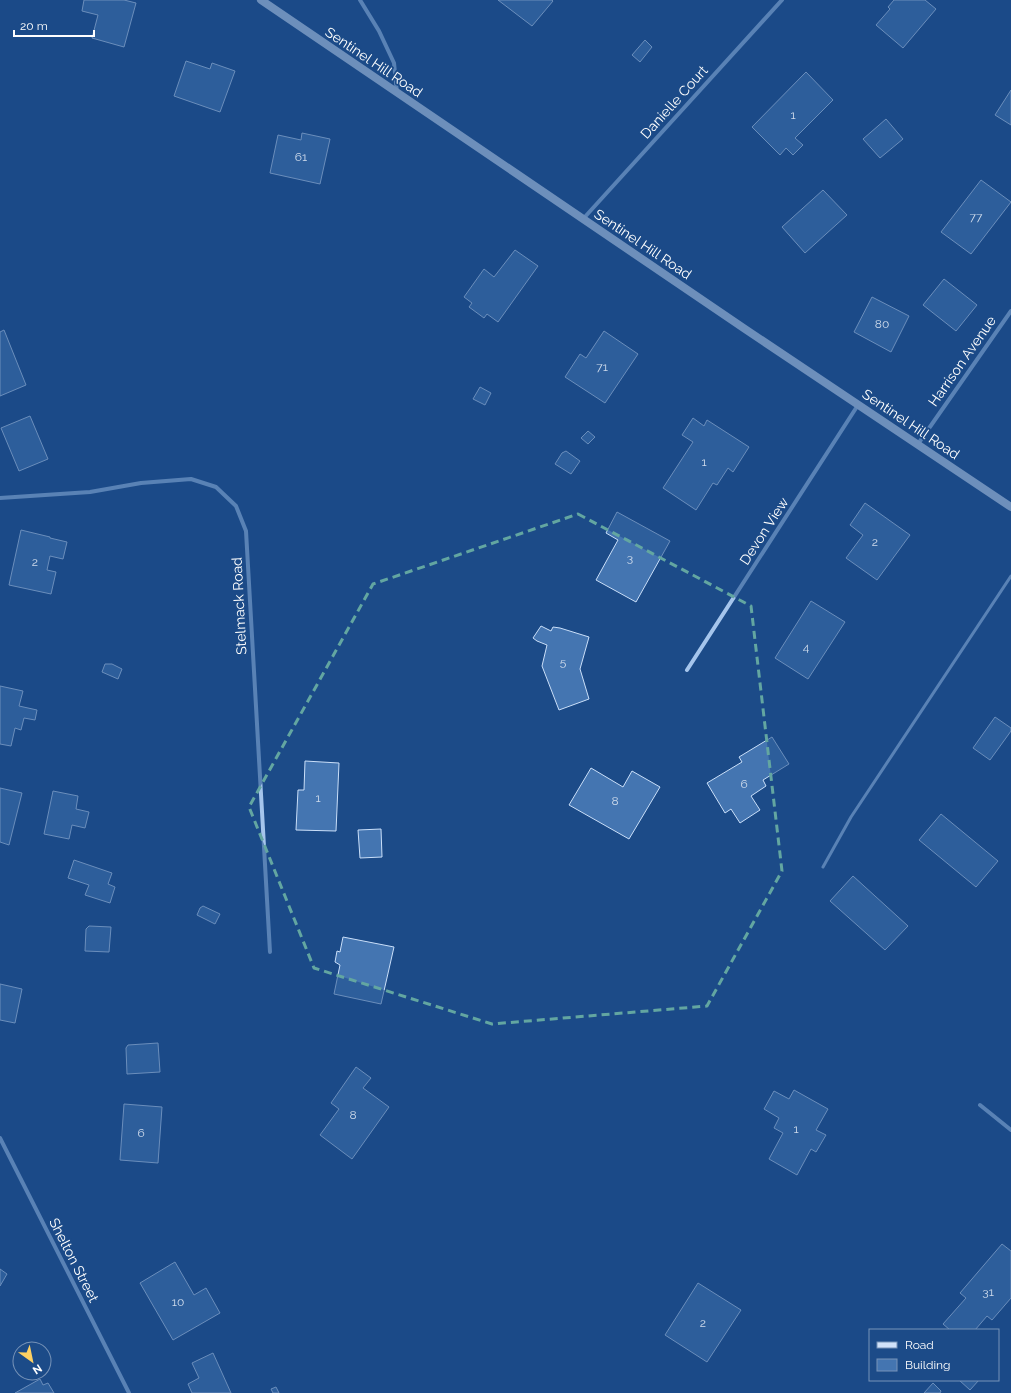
<svg xmlns="http://www.w3.org/2000/svg" width="1011" height="1393" viewBox="0 0 1011 1393" font-family="Raleway,sans-serif">
<style>
.building{fill:#4475b1;stroke:#cadff9}
.lines{fill:none;stroke-linecap:round;stroke-linejoin:round}
.lane{stroke:#a5c5ec;stroke-width:3}
.street{stroke:#a5c5ec;stroke-width:4}
.secondary{stroke:#d1e2f9;stroke-width:8}
.marked{fill:none;stroke:#63a6a1;stroke-width:3;stroke-dasharray:8 5;stroke-linejoin:round}
.labels{text-anchor:middle;stroke-width:3.5;stroke-linejoin:round;paint-order:stroke}
.number-label{font-size:12px;fill:#d0dcec}
.street-label{font-size:14px;fill:#fff;stroke:#1c4b88}
</style>
<rect width="100%" height="100%" fill="#1c4b88"/>
<path class="building" d="M84,0H124L136,3L124,47L92,38L98,15L82,11Z
M498,0H552L553,1L532,26Z
M894,0H925L936,9L903,48L876,25L890,9L888,7Z
M645,40L652,47L640,62L632,55Z
M186,61L210,69L212,63L235,71L220,112L174,96Z
M806,72L833,100L795,138L803,145L793,155L786,148L780,155L752,127Z
M1011,90V125L995,115Z
M886,119L903,139L880,158L863,139Z
M302,133L330,139L320,184L270,173L278,135L301,140Z
M981,180L1011,202L971,254L941,232Z
M823,190L847,215L805,253L782,227Z
M515,250L538,266L498,322L487,314L484,318L469,307L472,303L464,297L484,269L494,277Z
M944,279L977,305L956,331L923,305Z
M872,297L909,316L891,352L854,332Z
M4,330L26,385L0,396V332Z
M604,331L638,354L605,403L565,377L580,354L586,358Z
M480,387L491,393L485,405L473,399Z
M30,416L48,459L19,471L1,428Z
M693,418L704,426L707,420L749,447L733,472L728,468L717,485L713,483L696,510L663,488L693,442L682,435Z
M588,431L595,437L588,444L581,438Z
M566,451L580,461L571,474L555,464L562,453Z
M865,503L910,535L877,580L846,558L863,535L850,525Z
M617,512L670,541L636,602L596,580L618,540L606,533Z
M21,530L50,537V538L67,542L63,559L50,556L47,570L56,572L51,594L9,585Z
M811,601L845,622L808,679L775,658Z
M541,626L551,631L553,627L560,628L589,637L580,669L589,699L559,710L542,666L547,645L537,641L533,638Z
M105,664H112L122,669L118,679L102,672Z
M0,686L23,691L19,706L37,710L35,720L24,718L21,730L15,728L11,746L0,744Z
M995,717L1011,728V731L990,760L973,748Z
M772,737L789,764L763,780L766,786L751,796L760,810L740,823L731,809L725,813L707,783L742,762L739,757Z
M305,761L339,763L336,831L296,830L298,790H304Z
M591,768L623,787L632,771L660,787L629,839L569,805Z
M0,788L22,793L9,845L0,842Z
M53,791L78,796L76,809L89,812L85,828L72,825L69,839L44,834Z
M941,814L998,861L976,887L919,840Z
M381,829L382,857L360,858L358,830Z
M74,860L112,873L108,884L115,887L110,903L85,895L89,885L68,878Z
M853,876L908,926L885,950L830,901Z
M203,906L220,914L215,924L197,915L200,908Z
M89,926L111,927L109,952L85,951L86,929Z
M343,937L394,947L381,1004L334,994L340,965L335,962L337,951L340,952Z
M0,984L22,989L15,1023L0,1020Z
M158,1043L160,1072L127,1074L126,1048L128,1045Z
M356,1067L371,1078L363,1088L389,1107L352,1159L320,1135L339,1109L331,1103Z
M794,1090L828,1109L816,1130L826,1135L816,1152L811,1149L797,1175L769,1159L783,1133L774,1128L779,1118L764,1109L774,1091L789,1099Z
M124,1104L162,1107L158,1163L120,1160Z
M1002,1244L1011,1251V1298L992,1320L987,1316L975,1330H950L943,1324L966,1298L960,1293Z
M175,1262L194,1295L206,1288L220,1313L173,1340L140,1283Z
M0,1269L7,1274L0,1286Z
M698,1283L741,1310L707,1362L665,1335Z
M213,1353L231,1393H192L188,1384L199,1378L192,1363Z
M40,1379L43,1385L48,1383L54,1393H15Z
M959,1380H979L970,1390Z
M933,1383L941,1391L940,1393H924Z
M276,1387L279,1393H273L271,1389Z"/>
<g class="lines">
<path class="lane" d="M823,867L851,817L1011,576"/>
<path class="street" d="M360,0L379,31L394,63L397,93
M583,219L782,0
M918,444L1011,311
M0,498L90,492L141,483L191,479L216,487L236,506L246,531L270,952
M687,670L858,405
M980,1105L1011,1130
M0,1138L129,1393"/>
<path class="secondary" d="M261,0L745,329L1011,507"/>
</g>
<path d="M0 0H1011V1393H0ZM578,514L751,606L782,871L707,1006L492,1024L314,968L249,807L373,584Z" fill="#1c4b88" fill-opacity=".55" fill-rule="evenodd"/>
<path class="marked" d="M578,514L751,606L782,871L707,1006L492,1024L314,968L249,807L373,584Z"/>
<g class="labels">
<g class="number-label">
<text x="793" y="119">1</text>
<text x="301" y="161">61</text>
<text x="976" y="221">77</text>
<text x="882" y="328">80</text>
<text x="602" y="371">71</text>
<text x="704" y="466">1</text>
<text x="875" y="546">2</text>
<text x="630" y="562">3</text>
<text x="35" y="566">2</text>
<text x="806" y="651">4</text>
<text x="563" y="666">5</text>
<text x="744" y="788">6</text>
<text x="318" y="802">1</text>
<text x="615" y="805">8</text>
<text x="353" y="1119">8</text>
<text x="796" y="1133">1</text>
<text x="141" y="1137">6</text>
<text x="988" y="1296">31</text>
<text x="178" y="1306">10</text>
<text x="703" y="1327">2</text>
</g>
<g class="street-label">
<text transform="translate(374 62) rotate(34)" y="5">Sentinel Hill Road</text>
<text transform="translate(674 102) rotate(-48)" y="5">Danielle Court</text>
<text transform="translate(643 244) rotate(34)" y="5">Sentinel Hill Road</text>
<text transform="translate(962 361) rotate(-55)" y="5">Harrison Avenue</text>
<text transform="translate(911 424) rotate(34)" y="5">Sentinel Hill Road</text>
<text transform="translate(764 531) rotate(-57)" y="5">Devon View</text>
<text transform="translate(239 606) rotate(-93)" y="5">Stelmack Road</text>
<text transform="translate(74 1260) rotate(63)" y="5">Shelton Street</text>
</g>
</g>
<rect x="869" y="1329" width="130" height="52" fill="#1c4b88" stroke="#7793b8"/>
<rect x="877" y="1342" width="20" height="6" fill="#d1e2f9" stroke="#7793b8"/>
<text x="905" y="1349" font-size="12" fill="#ffffff">Road</text>
<rect x="877" y="1359" width="20" height="12" fill="#4475b1" stroke="#7793b8"/>
<text x="905" y="1369" font-size="12" fill="#ffffff">Building</text>
<g transform="translate(32 1361) rotate(147)"><circle r="19" fill="#1c4b88" stroke="#7793b8"/>
<path d="M0-3L7 15L0 10L-7 15Z" fill="#fcd063"/>
<text y="-6" font-size="11" font-weight="bold" text-anchor="middle" fill="#ffffff">N</text>
</g>
<path d="M14 30v6h80v-6" fill="none" stroke="#ffffff" stroke-width="2"/>
<text x="20" y="30" font-size="12" fill="#ffffff" stroke="#1c4b88" stroke-width="3" paint-order="stroke">20 m</text>
</svg>
